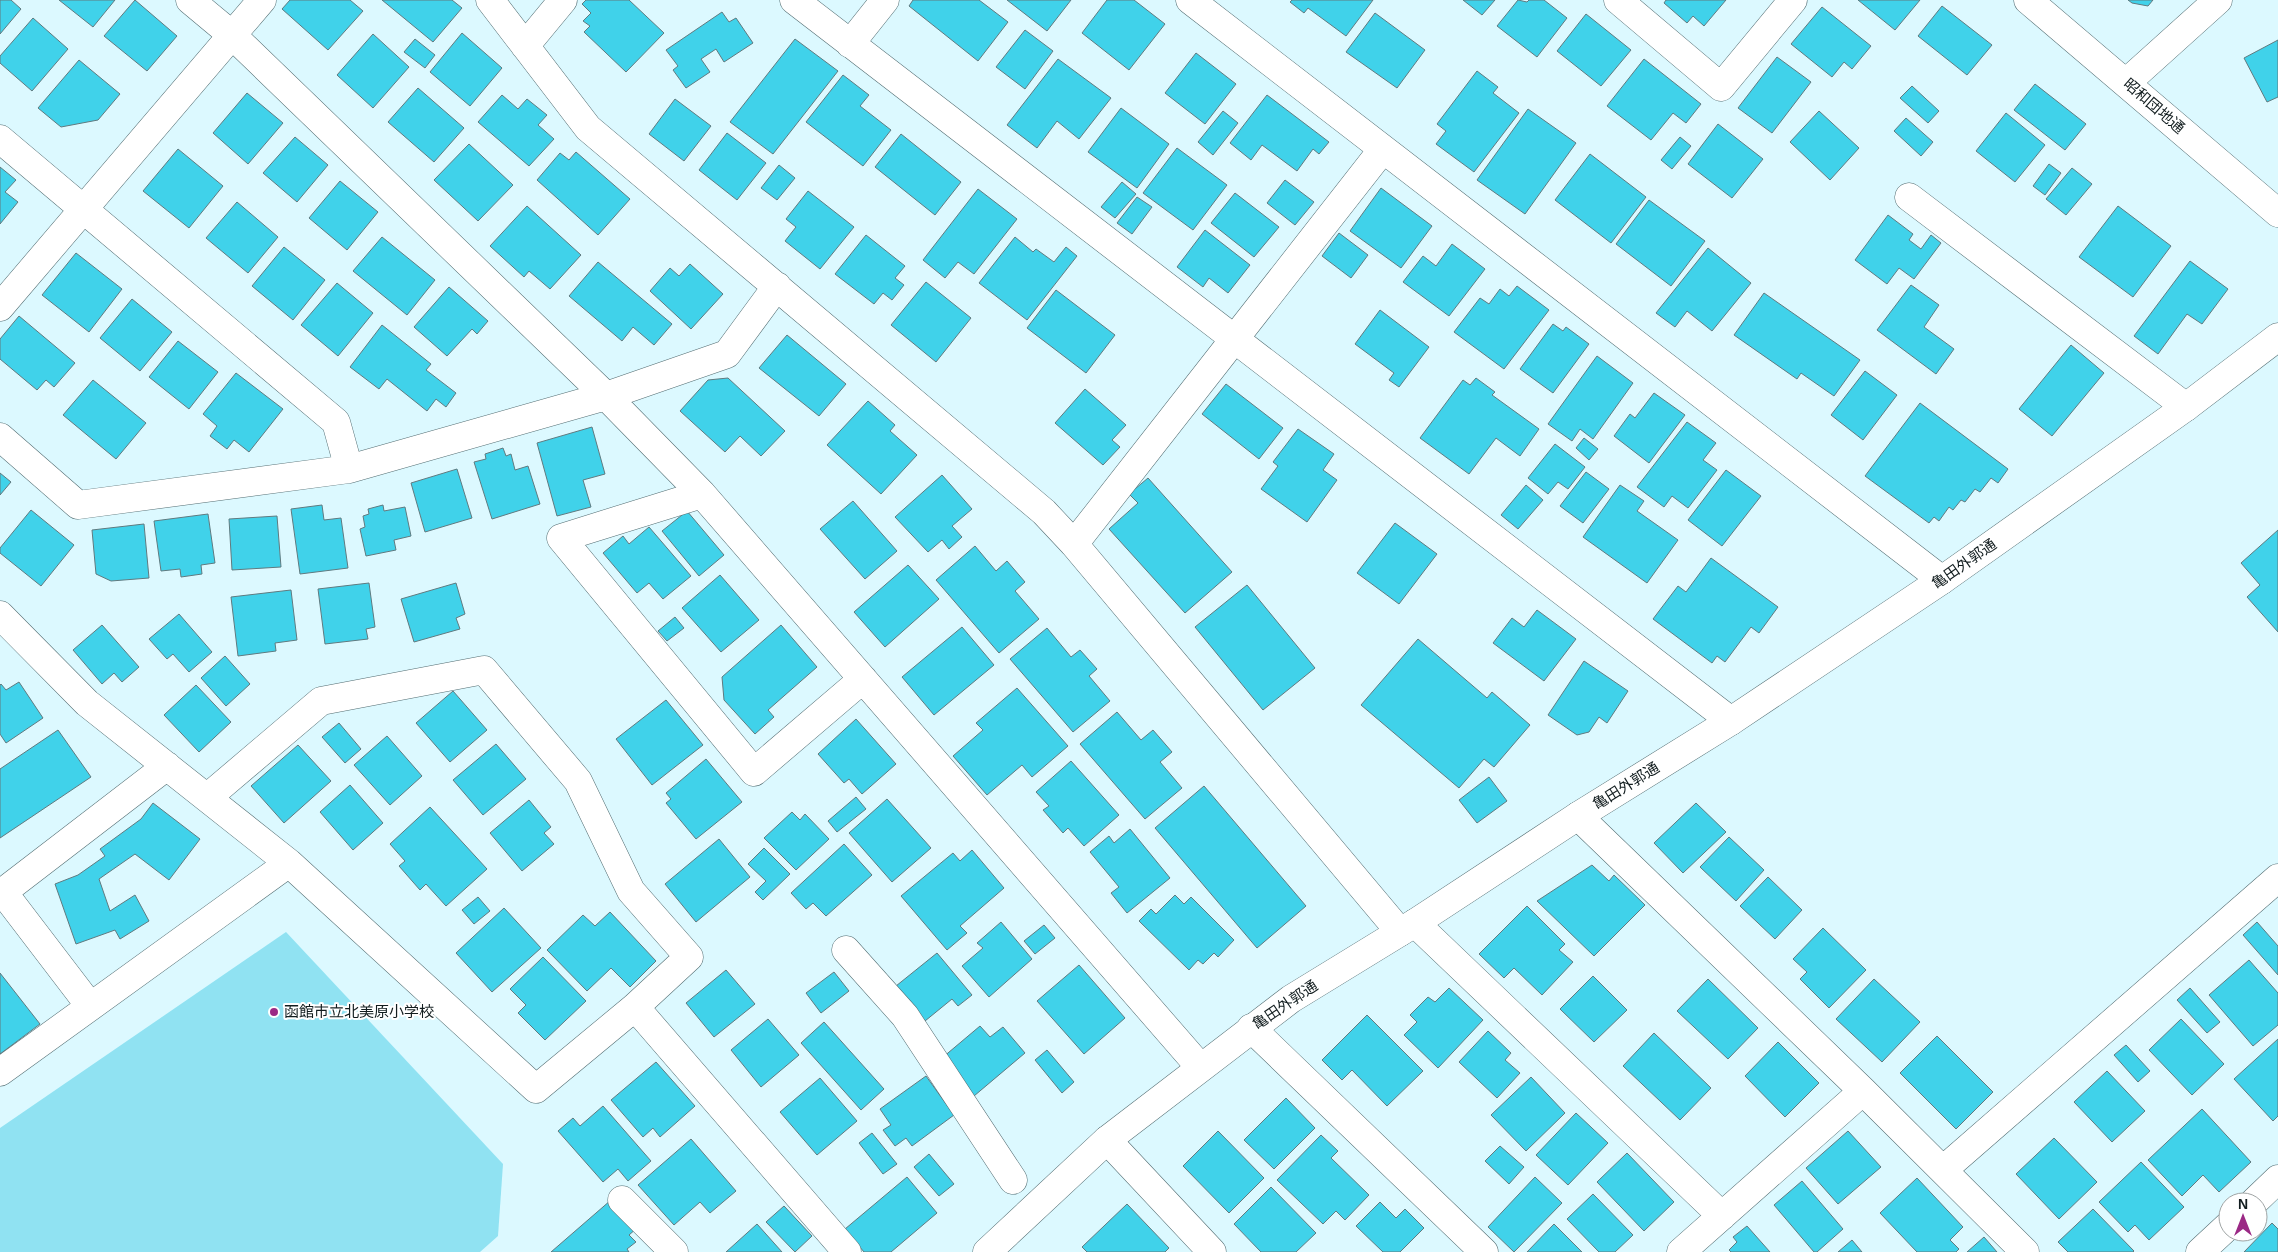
<svg xmlns="http://www.w3.org/2000/svg" width="2278" height="1252" viewBox="0 0 2278 1252" font-family="Helvetica,'Noto Sans JP',sans-serif">
<style>
.green{fill:#90e2f2}
.building{fill:#40d2ea;stroke:#607a7f}
.lines{fill:none;stroke-linecap:round;stroke-linejoin:round}
.minor-casing{stroke:#536d72;stroke-width:29}
.tertiary-casing{stroke:#536d72;stroke-width:29}
.minor{stroke:#fff;stroke-width:28}
.tertiary{stroke:#fff;stroke-width:28}
.poi-dot{fill:#9b2985;stroke:#fff;stroke-width:2}
.labels{text-anchor:middle;stroke-width:4;stroke-linejoin:round;paint-order:stroke}
.street-label{font-size:15px;fill:#121d1f;stroke:#fff}
.poi-label{font-size:15px;fill:#121d1f;stroke:#fff;text-anchor:start}
</style>
<rect width="100%" height="100%" fill="#dcf9ff"/>
<path class="green" d="M286,932L503,1164L498,1236L480,1252H0V1128Z"/>
<path class="building" d="M0,0H11L21,9L0,34Z
M59,0H115L93,27Z
M135,0L177,36L147,71L104,36Z
M290,0H350L363,11L328,50L282,9Z
M382,0H452L462,8L433,42Z
M586,0H629L664,33L626,72L584,32L590,26L583,21L591,13L582,4Z
M913,0H979L1008,22L978,61L909,6Z
M1007,0H1071L1047,31Z
M1107,0H1134L1165,24L1129,70L1082,33Z
M1292,0H1373L1346,36L1308,8L1304,13L1290,2Z
M1463,0H1495L1482,15Z
M1518,0L1527,2L1529,0H1544L1567,18L1537,57L1497,26Z
M1666,0H1726L1704,26L1693,16L1687,23L1664,3Z
M1858,0H1920L1895,30Z
M2128,0H2153L2148,6L2132,3Z
M1942,6L1992,45L1967,75L1918,36Z
M1822,7L1871,46L1852,69L1844,62L1832,77L1791,44Z
M722,12L729,22L736,18L753,43L724,62L716,49L701,59L710,72L686,88L673,70L678,66L666,50Z
M1375,13L1425,50L1397,88L1346,52Z
M1586,14L1631,50L1601,86L1557,51Z
M33,18L68,49L32,91L0,63V56Z
M1025,30L1053,51L1025,89L996,67Z
M462,33L502,68L470,106L430,72Z
M373,34L409,67L373,108L337,75Z
M415,39L435,55L425,68L404,52Z
M795,39L838,71L773,154L730,122Z
M2278,40V97L2267,102L2244,58Z
M1196,53L1236,84L1205,124L1165,93Z
M1777,57L1811,82L1772,133L1738,108Z
M1058,59L1111,98L1079,139L1057,121L1037,148L1007,125Z
M1644,59L1701,104L1686,123L1673,113L1651,140L1607,106Z
M79,60L120,94L98,120L61,127L38,108Z
M1477,71L1498,87L1493,93L1519,113L1474,172L1436,144L1446,131L1437,124Z
M843,75L869,95L860,106L891,130L863,166L806,122Z
M2035,84L2086,124L2065,150L2014,110Z
M1912,86L1939,111L1928,123L1900,98Z
M418,88L464,128L434,162L388,122Z
M247,93L283,123L248,164L213,133Z
M502,95L518,109L527,99L547,115L538,125L554,139L529,166L478,122Z
M1267,95L1329,142L1319,154L1313,149L1297,171L1262,145L1251,160L1230,143Z
M675,99L711,126L684,161L649,134Z
M1121,108L1169,144L1137,188L1088,152Z
M1528,109L1576,143L1525,214L1477,180Z
M1223,111L1238,123L1213,155L1198,142Z
M1819,111L1859,148L1830,180L1790,142Z
M2006,113L2045,145L2015,182L1976,151Z
M1906,118L1933,142L1921,156L1894,131Z
M1718,124L1763,159L1732,198L1688,164Z
M727,133L766,163L737,200L699,170Z
M901,134L961,182L935,215L875,167Z
M295,137L328,165L297,202L263,173Z
M1680,137L1691,146L1672,169L1661,160Z
M469,144L513,185L478,221L434,180Z
M1177,148L1227,185L1193,230L1143,193Z
M178,149L223,186L189,228L143,191Z
M576,152L630,199L598,235L537,180L560,153L569,160Z
M1590,154L1646,197L1611,243L1555,200Z
M2049,164L2061,173L2045,195L2033,186Z
M779,165L795,178L777,200L761,188Z
M0,167L16,180L5,192L18,202L0,224Z
M2072,168L2092,184L2066,215L2046,199Z
M1285,180L1314,202L1295,225L1267,203Z
M340,181L378,212L347,250L309,218Z
M1122,182L1136,194L1115,218L1101,207Z
M1381,188L1432,226L1401,268L1350,231Z
M978,189L1017,219L974,274L958,262L945,278L923,260Z
M808,191L854,227L820,269L785,241L796,227L786,219Z
M1235,193L1279,227L1254,257L1211,223Z
M1137,197L1152,207L1132,234L1117,223Z
M1649,200L1705,241L1671,286L1616,244Z
M237,202L278,237L248,273L206,238Z
M527,206L581,255L550,289L529,271L524,277L490,246Z
M2118,206L2171,246L2133,297L2079,257Z
M1888,215L1913,234L1909,240L1921,249L1931,235L1941,243L1914,279L1899,268L1887,284L1855,260Z
M1205,230L1250,265L1228,293L1209,278L1203,287L1177,267Z
M1339,233L1368,255L1351,278L1322,256Z
M866,235L905,266L895,278L904,285L892,300L883,293L874,304L835,274Z
M382,237L435,280L407,315L353,271Z
M1015,237L1033,252L1036,249L1054,262L1066,247L1077,256L1027,320L979,283Z
M1452,244L1485,269L1449,316L1403,282L1423,256L1436,266Z
M284,247L325,280L293,320L252,286Z
M1708,248L1751,283L1712,331L1687,311L1675,327L1656,313Z
M76,253L122,289L89,332L42,295Z
M2190,261L2228,289L2202,324L2187,314L2158,354L2134,336Z
M598,262L672,324L654,345L633,327L622,341L569,296Z
M690,264L723,294L691,329L650,291L670,268L679,276Z
M926,282L971,318L936,362L891,325Z
M337,283L373,313L338,356L301,325Z
M1911,285L1939,305L1924,327L1954,349L1936,374L1877,330Z
M1517,286L1549,310L1504,369L1454,332L1480,298L1489,304L1500,289L1509,296Z
M449,287L488,321L477,334L472,329L447,356L414,327Z
M1056,290L1115,335L1086,373L1027,328Z
M1764,293L1860,360L1834,396L1801,373L1797,379L1734,335Z
M132,299L172,332L140,371L100,338Z
M1380,310L1429,347L1399,387L1389,380L1394,373L1355,344Z
M19,316L75,363L54,387L46,380L37,390L0,359V339Z
M1553,324L1563,331L1566,327L1589,344L1553,393L1520,369Z
M382,325L431,364L426,370L456,393L446,407L436,399L427,411L387,379L379,389L350,367Z
M787,335L846,384L819,416L759,368Z
M178,341L218,372L189,409L149,377Z
M2071,345L2104,373L2052,436L2019,409Z
M1597,356L1633,383L1593,439L1580,429L1572,441L1548,424Z
M1865,371L1897,395L1863,440L1831,415Z
M236,373L283,409L249,452L234,440L227,449L210,436L217,426L203,414Z
M728,378L785,431L761,456L740,436L725,452L680,411L708,380Z
M1476,378L1495,392L1492,395L1539,429L1520,456L1496,438L1469,474L1420,438L1463,380L1470,385Z
M93,380L146,423L116,459L63,415Z
M1226,384L1283,428L1259,459L1202,414Z
M1085,389L1126,425L1112,440L1120,447L1103,465L1055,423Z
M1654,393L1685,415L1649,463L1614,436L1630,414L1635,418Z
M868,401L895,425L890,431L917,455L881,494L827,445Z
M1920,403L2008,469L1998,483L1991,478L1980,492L1975,489L1965,502L1961,500L1953,510L1949,507L1939,521L1934,517L1929,523L1865,476Z
M1687,422L1716,443L1703,460L1717,470L1688,508L1672,496L1664,507L1637,487Z
M592,427L605,474L583,480L591,507L557,516L537,443Z
M1298,429L1334,454L1323,470L1337,480L1307,522L1261,489L1278,466L1273,462Z
M1584,438L1598,449L1589,460L1576,448Z
M1555,444L1585,467L1568,489L1558,482L1548,494L1528,478Z
M503,448L506,456L511,454L515,470L528,466L540,504L492,519L474,462L486,459L485,454Z
M457,469L472,518L425,532L411,483Z
M1726,470L1761,496L1722,546L1688,520Z
M1586,472L1609,489L1583,523L1560,506Z
M0,473L11,482L0,495Z
M942,475L972,509L952,526L962,537L949,549L942,540L928,552L895,517Z
M1148,478L1232,572L1185,613L1109,529L1138,503L1129,494Z
M1526,485L1543,500L1518,529L1501,515Z
M1620,485L1644,501L1637,511L1678,540L1647,583L1583,537Z
M853,501L897,551L865,579L820,529Z
M322,505L324,520L341,518L348,568L300,574L291,509Z
M383,505L384,511L405,507L411,536L394,540L396,550L366,556L360,529L365,527L363,516L369,514L368,509Z
M31,510L74,545L41,586L0,553V548Z
M687,511L724,555L699,576L662,531Z
M208,514L215,563L201,565L202,574L181,577L180,569L161,571L154,521Z
M277,516L281,567L232,570L229,519Z
M1395,523L1437,554L1399,604L1357,573Z
M144,524L149,578L111,581L96,574L92,530Z
M649,527L691,576L663,599L649,583L637,593L603,553L623,536L629,544Z
M2278,530V632L2247,597L2260,585L2241,563Z
M975,546L996,571L1007,561L1025,582L1015,591L1039,619L999,653L936,580Z
M1711,558L1778,607L1759,633L1751,627L1725,662L1717,656L1712,663L1653,619L1678,586L1686,592Z
M908,565L939,599L885,647L854,612Z
M720,575L759,620L721,652L682,608Z
M369,583L375,627L366,629L368,639L325,644L318,589Z
M456,583L465,614L456,618L460,629L414,642L401,599Z
M1247,585L1315,668L1263,710L1195,627Z
M291,590L297,640L275,643L276,651L238,656L231,597Z
M1537,610L1576,639L1544,681L1493,643L1512,618L1524,627Z
M179,614L212,652L189,672L173,654L167,659L149,639Z
M675,617L684,628L667,641L658,631Z
M102,625L139,667L122,682L114,673L102,684L73,650Z
M781,625L817,667L768,710L774,717L755,734L724,700L722,677Z
M962,627L994,665L934,715L902,677Z
M1047,628L1071,657L1080,650L1097,669L1089,676L1110,701L1073,732L1010,659Z
M1418,639L1487,698L1492,692L1530,725L1494,767L1484,759L1459,788L1361,705Z
M225,656L250,684L226,706L201,678Z
M1584,661L1628,691L1607,723L1599,717L1589,732L1577,735L1548,715Z
M19,682L43,718L6,743L0,734V685L1,684L6,690Z
M196,685L231,722L199,752L164,715Z
M1017,688L1068,746L1032,777L1022,765L987,795L953,756L983,730L976,723Z
M453,691L487,730L450,762L416,723Z
M666,700L703,745L652,785L616,739Z
M1117,712L1141,740L1153,730L1172,752L1160,762L1182,788L1145,819L1080,744Z
M856,719L896,764L862,794L849,779L844,783L818,754Z
M339,723L361,749L345,763L322,737Z
M58,730L91,777L0,838V769Z
M387,736L422,776L390,805L354,765Z
M496,744L526,779L483,815L453,780Z
M298,745L331,781L284,823L251,786Z
M706,759L742,802L696,839L666,803L671,799L666,793Z
M1071,761L1119,815L1084,846L1068,828L1063,833L1043,810L1049,806L1036,792Z
M1489,777L1507,801L1477,823L1459,800Z
M350,785L383,823L353,850L320,812Z
M1204,786L1306,906L1257,948L1155,828Z
M856,797L866,809L837,832L828,821Z
M887,799L931,848L892,882L849,833Z
M529,800L551,827L544,833L554,844L522,871L490,833Z
M153,803L200,839L169,880L135,854L99,879L110,911L135,895L149,921L120,939L115,930L76,944L55,884L78,875L105,856L100,849L141,819Z
M1696,803L1726,832L1683,873L1654,843Z
M430,807L487,869L446,906L426,884L420,890L399,866L405,861L390,844Z
M792,812L800,820L805,814L829,839L796,870L764,838Z
M1130,829L1170,878L1127,913L1111,893L1119,887L1090,852L1109,836L1114,843Z
M1729,837L1764,870L1736,901L1700,867Z
M719,839L750,877L696,922L665,884Z
M844,844L872,875L826,916L813,903L806,909L791,893Z
M764,848L790,874L763,900L755,892L766,881L748,864Z
M972,850L1004,888L960,926L967,933L947,950L901,896L953,853L960,861Z
M1592,865L1609,881L1614,875L1645,905L1594,956L1537,901Z
M1768,877L1802,910L1775,939L1740,906Z
M1175,895L1184,904L1191,897L1234,940L1218,957L1214,953L1203,964L1198,960L1189,970L1139,921L1151,909L1156,914Z
M478,897L490,911L474,924L462,910Z
M1527,906L1565,944L1559,950L1573,962L1542,995L1514,968L1504,978L1479,954Z
M504,908L541,948L492,992L456,953Z
M610,912L656,961L630,987L611,968L587,991L547,950L583,915L595,926Z
M1001,922L1032,959L989,997L962,966L983,948L977,943Z
M2257,922L2278,946V975L2243,935Z
M1044,925L1055,938L1035,954L1024,941Z
M1823,928L1866,970L1829,1008L1800,979L1807,972L1793,959Z
M937,953L972,995L958,1006L952,999L925,1021L896,986Z
M543,957L586,1001L545,1040L518,1013L526,1005L510,989Z
M2249,960L2278,993V1025L2253,1046L2209,995Z
M1079,965L1125,1018L1084,1054L1037,1001Z
M726,970L755,1004L714,1037L686,1003Z
M834,972L849,991L821,1013L806,993Z
M0,973L40,1024L0,1054Z
M1593,976L1627,1010L1594,1042L1560,1009Z
M1708,979L1758,1028L1728,1059L1677,1011Z
M1874,979L1920,1022L1882,1062L1836,1019Z
M1449,988L1483,1020L1438,1068L1404,1035L1417,1022L1410,1015L1428,997L1435,1002Z
M2190,988L2220,1022L2207,1033L2177,1000Z
M1367,1015L1423,1071L1387,1106L1352,1070L1342,1080L1322,1060Z
M768,1019L799,1055L761,1087L731,1050Z
M2181,1019L2224,1064L2192,1095L2149,1050Z
M824,1022L884,1089L861,1110L801,1043Z
M980,1026L990,1037L1003,1027L1025,1053L974,1096L942,1058Z
M1488,1031L1511,1053L1505,1060L1520,1073L1497,1098L1459,1062Z
M1654,1033L1711,1088L1680,1120L1623,1066Z
M1937,1036L1993,1092L1956,1129L1900,1073Z
M2278,1039V1116L2273,1121L2234,1079Z
M1778,1042L1819,1083L1785,1117L1745,1076Z
M2126,1045L2150,1071L2138,1082L2114,1055Z
M1047,1050L1074,1082L1062,1093L1035,1060Z
M656,1062L695,1106L660,1137L653,1128L643,1137L611,1100Z
M2107,1071L2145,1111L2112,1142L2074,1102Z
M926,1076L954,1115L912,1146L906,1138L895,1146L883,1130L891,1125L880,1109Z
M1531,1077L1565,1113L1526,1151L1491,1115Z
M820,1078L857,1121L817,1155L780,1112Z
M1286,1098L1315,1128L1274,1169L1244,1140Z
M603,1106L651,1161L628,1181L618,1169L603,1182L558,1131L573,1118L580,1126Z
M2202,1109L2251,1162L2219,1192L2203,1175L2182,1196L2148,1160Z
M1576,1113L1608,1143L1568,1185L1536,1155Z
M1218,1131L1264,1178L1229,1213L1183,1166Z
M1848,1131L1881,1167L1838,1204L1806,1168Z
M872,1133L897,1164L883,1174L859,1143Z
M1321,1135L1338,1151L1331,1158L1369,1195L1345,1220L1336,1211L1323,1224L1277,1180Z
M2054,1138L2097,1182L2059,1219L2016,1174Z
M691,1139L736,1191L710,1213L700,1202L674,1225L638,1185Z
M1500,1146L1524,1167L1509,1184L1485,1161Z
M1627,1153L1674,1202L1644,1231L1597,1182Z
M929,1154L954,1184L939,1196L914,1167Z
M2141,1162L2184,1207L2149,1240L2135,1225L2128,1232L2099,1202Z
M907,1177L937,1213L891,1252H864L845,1229Z
M1535,1177L1562,1203L1514,1252L1488,1227Z
M1917,1178L1963,1227L1950,1240L1959,1249L1956,1252H1917L1880,1213Z
M1802,1181L1843,1229L1817,1252H1814L1774,1205Z
M1271,1187L1316,1233L1296,1252H1261L1234,1224Z
M1593,1194L1633,1235L1615,1252H1599L1567,1219Z
M611,1200L637,1228L629,1235L636,1242L627,1249L629,1252H551Z
M1380,1202L1396,1218L1405,1209L1424,1228L1400,1252H1383L1356,1226Z
M1127,1204L1169,1248L1165,1252H1087L1082,1247Z
M784,1206L812,1236L795,1252L766,1222Z
M2093,1209L2134,1251L2133,1252H2068L2058,1242Z
M2272,1223L2278,1229V1252H2244Z
M757,1224L782,1252H726Z
M1554,1224L1582,1252H1527Z
M1747,1226L1770,1252H1731L1729,1250L1737,1242L1733,1237Z
M1984,1237L1997,1252H1967Z
M1852,1240L1862,1252H1838Z"/>
<g class="lines">
<g class="minor-casing">
<path id="minor" d="M190,0L232,35L606,396L702,494L1200,1067
M490,0L588,128L1044,512L1074,544L1400,932
M794,0L1731,721
M1190,0L1942,580
M1618,0L1721,87L1793,0
M850,44L885,0
M525,46L563,0
M2127,82L2218,0
M0,139L336,422L349,469
M1909,197L2186,407
M0,307L262,0
M0,437L78,505L349,469L606,396L727,354L777,286
M702,494L561,538L754,772L863,679
M1074,544L1383,149
M0,615L87,703L289,863L0,1072
M208,797L321,701L484,670L578,781L631,891L689,957L635,1007L536,1089L289,863
M1578,816L1863,1091L2025,1252
M1415,923L1722,1216
M846,950L905,1016L1013,1180
M90,1006L3,892L167,766
M635,1007L847,1252
M1251,1028L1484,1252
M1107,1140L1212,1252
M1943,1170L2278,878
M622,1200L674,1252
M2254,1202L2278,1179
M1681,1252L1863,1091
M2200,1252L2228,1226"/>
</g>
<g class="tertiary-casing">
<path id="tertiary" d="M2028,0L2278,213
M987,1252L1107,1140L1291,999L1415,923L1578,816L1731,721L1942,580L2186,407L2278,337"/>
</g>
<use href="#minor" class="minor"/>
<use href="#tertiary" class="tertiary"/>
</g>
<circle class="poi-dot" cx="274" cy="1012" r="5"/>
<g class="labels">
<g class="street-label">
<text transform="translate(2154 106) rotate(41)" y="5">昭和団地通</text>
<text transform="translate(1964 564) rotate(-35)" y="5">亀田外郭通</text>
<text transform="translate(1626 786) rotate(-32)" y="5">亀田外郭通</text>
<text transform="translate(1285 1005) rotate(-34)" y="5">亀田外郭通</text>
</g>
<g class="poi-label">
<text x="284" y="1017">函館市立北美原小学校</text>
</g>
</g>
<g transform="translate(2243 1217)"><circle r="24" fill="#ffffff" stroke="#a0a5a5"/>
<path d="M0-4L9 19L0 12L-9 19Z" fill="#9b2985"/>
<text y="-8" font-size="14" font-weight="bold" text-anchor="middle" fill="#121d1f">N</text>
</g>
</svg>
